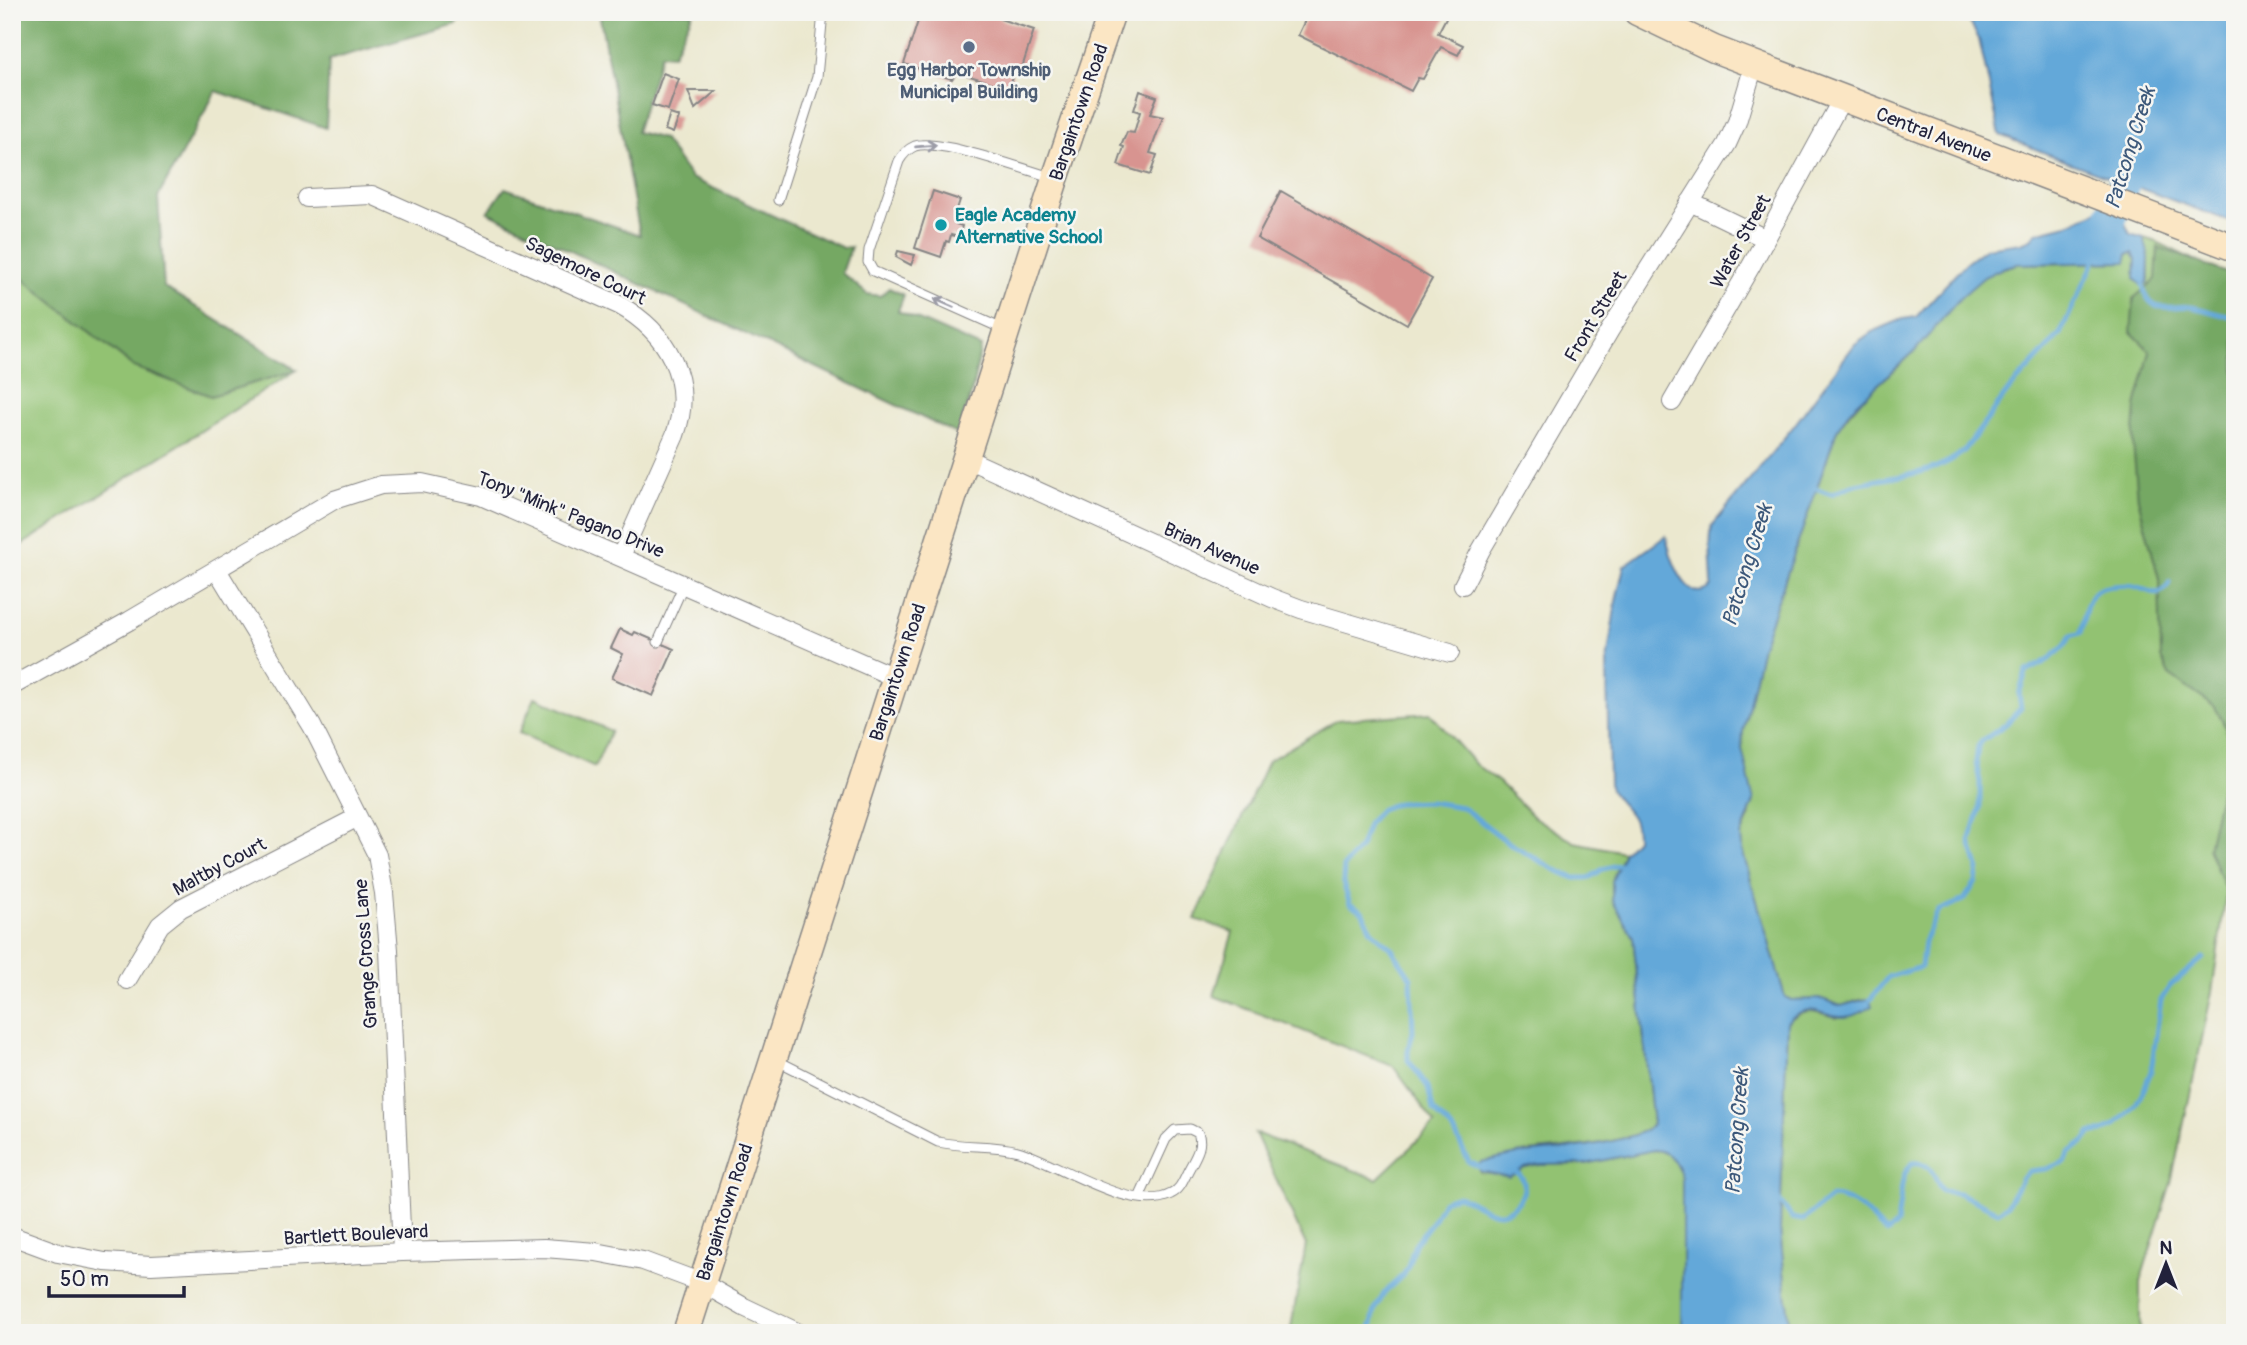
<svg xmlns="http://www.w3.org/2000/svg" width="2247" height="1345" viewBox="0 0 2247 1345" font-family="Pangolin,sans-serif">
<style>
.green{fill:#92c272;stroke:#5a7256;stroke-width:2}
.forest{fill:#75a864;stroke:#4c6550;stroke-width:2}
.water{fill:#64a8d9;stroke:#43658a;stroke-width:2}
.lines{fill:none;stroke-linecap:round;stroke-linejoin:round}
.stream{stroke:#64a8d9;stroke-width:5}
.river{stroke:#64a8d9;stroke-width:32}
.building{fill:#d89490}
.lane-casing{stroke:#868585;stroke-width:11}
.street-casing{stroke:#868585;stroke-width:20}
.secondary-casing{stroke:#868585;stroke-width:29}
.lane{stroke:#fff;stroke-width:9}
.street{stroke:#fff;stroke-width:18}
.secondary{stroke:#fbe6c4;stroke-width:26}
.oneway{stroke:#9c9ca7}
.service-dot{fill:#5c6f8a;stroke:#f6f6f2;stroke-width:2.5}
.culture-dot{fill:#0f9aa8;stroke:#f6f6f2;stroke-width:2.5}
.labels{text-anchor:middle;stroke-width:5;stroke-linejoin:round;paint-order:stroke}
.service-label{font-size:19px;font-weight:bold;fill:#4e5e75;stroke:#f6f6f2}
.street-label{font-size:19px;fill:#22223b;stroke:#f6f6f2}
.culture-label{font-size:19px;font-weight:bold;fill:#0d838f;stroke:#f6f6f2;text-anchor:start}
.water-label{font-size:21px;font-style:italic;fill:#3c587a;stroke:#f6f6f2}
</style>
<rect width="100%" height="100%" fill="#f6f6f2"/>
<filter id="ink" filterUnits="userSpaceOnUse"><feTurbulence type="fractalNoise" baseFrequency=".0143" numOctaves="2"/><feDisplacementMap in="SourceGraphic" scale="14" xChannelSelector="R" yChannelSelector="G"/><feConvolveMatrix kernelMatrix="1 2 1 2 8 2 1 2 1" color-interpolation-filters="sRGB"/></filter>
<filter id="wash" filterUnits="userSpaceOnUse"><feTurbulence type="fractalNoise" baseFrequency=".00686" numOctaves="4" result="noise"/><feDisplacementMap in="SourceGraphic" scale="28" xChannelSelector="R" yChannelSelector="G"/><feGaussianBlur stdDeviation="1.57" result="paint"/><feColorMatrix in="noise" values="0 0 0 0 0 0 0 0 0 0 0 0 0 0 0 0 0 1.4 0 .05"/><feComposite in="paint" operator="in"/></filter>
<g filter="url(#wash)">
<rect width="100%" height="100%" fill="#ebe8cf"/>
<path class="green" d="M2144,238L2157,242L2235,280V831L2212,992L2171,1183L2140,1282V1333H1790L1780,1230L1787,1022C1807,1005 1814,1011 1837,1018L1863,999L1841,1006L1822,999L1791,1000L1785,997L1742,850L1741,836L1750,815L1742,749L1743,731L1762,646L1837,430C1859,395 1890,378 1916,349C1935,328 1951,302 1973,284C1986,273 2001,268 2017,264L2125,262L2128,254L2133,253L2136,259L2135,279L2149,280V264Z
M17,273L134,367L211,396L297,370L12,551V276Z
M535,697L611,731L595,767L519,733Z
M1430,713L1475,764L1499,782L1534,817L1574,842L1624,852L1612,881V899L1633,937L1653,1124C1636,1145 1549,1148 1521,1153C1507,1156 1493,1161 1479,1165L1480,1172L1513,1175L1525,1168L1540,1165L1585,1164L1654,1150C1670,1150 1678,1165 1682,1178V1333H1290L1306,1245L1255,1133L1377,1179L1435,1124L1393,1066L1214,996L1233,932L1195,919L1268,761L1337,720Z"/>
<path class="forest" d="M12,12H461L457,24L329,60L326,128L216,91L158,197L164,287L297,370L211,396L134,367L17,274L12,276Z
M599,12H693L673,55L661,54L636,132L663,139L691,178L843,248L851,247L842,273L867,294L880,296L889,288L904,295L898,311L981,347L971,395L957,434L488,212L505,188L640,235Z
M2158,247L2235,276V913L2208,848L2230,746L2226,728L2215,707L2169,675L2161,658L2159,579L2138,499L2133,443L2136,407L2150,351L2131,332L2134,298L2156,279Z"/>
<path class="water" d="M1964,12H2235V223L2073,164L2000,135L1979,39Z
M2100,210L2123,219L2130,234L2144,238L2149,257L2148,283L2141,285L2135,279L2136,259L2133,253L2128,254L2126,262L2017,264L2005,267L1984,277L1961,297L1915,351L1850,410L1837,430L1762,646L1743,731L1742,749L1754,801L1741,836L1742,850L1785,997L1791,1000L1822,999L1841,1006L1866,999L1870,1000L1872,1006C1835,1032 1823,1003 1801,1012C1796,1014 1791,1018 1787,1022L1780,1230L1790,1333H1682V1178C1678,1165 1670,1150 1654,1150L1585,1164L1540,1165L1525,1168L1509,1177L1480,1171L1479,1165L1481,1162C1496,1159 1510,1155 1525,1153C1552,1150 1637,1144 1653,1124L1633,937L1612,900V881L1624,852L1636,839C1637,807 1617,809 1609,784L1607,661L1616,601L1624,566L1666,536C1669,553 1686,610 1712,586C1712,566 1708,547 1712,526L1793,427L1855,344L1872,332L1903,319L1916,317L1966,263L1986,248L2021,243L2031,239L2036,233L2067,225Z"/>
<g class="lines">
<path class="stream" d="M2143,285C2150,318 2169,304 2191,307C2206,309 2220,316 2235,317
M1810,486L1831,494C1840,491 1847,486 1856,484C1893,476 1935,476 1964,451L2009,390L2060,334L2097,256
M1870,1000L1888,977L1921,967L1924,942L1938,911L1964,900L1976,882L1978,867L1970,842L1980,808V782L1976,762L1978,746L1982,741L2006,724L2021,708L2019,694L2026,672C2044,663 2061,654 2071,636L2080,633C2085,620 2084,602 2095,592C2102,585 2128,584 2137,587C2152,591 2159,600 2170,582
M1484,1169L1469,1162L1454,1131L1433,1110L1428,1087L1408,1060V1051L1413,1032L1411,978L1391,948L1371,930L1362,911L1350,904L1343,883L1344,866L1360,847L1369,822L1381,809L1397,803L1430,802L1462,807L1509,843L1554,869L1574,878H1589L1603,869L1618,865
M1780,1201L1792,1218L1803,1220L1831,1197C1856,1198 1870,1217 1887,1233L1897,1224L1902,1185L1905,1173L1912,1163C1931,1160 1934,1177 1942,1191L1959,1193L1998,1212L2007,1205L2022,1178L2029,1171L2046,1169L2064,1162L2069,1153L2084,1142L2090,1134L2104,1131L2115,1125L2135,1106L2144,1089L2151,1071L2161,1000L2170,986L2203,958
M1367,1333L1372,1324L1375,1310L1385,1292L1404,1274L1408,1266L1415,1244L1434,1219L1443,1201L1458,1196C1470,1199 1489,1214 1500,1213C1520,1212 1537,1176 1511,1171"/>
<path class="river" d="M2106,231L2122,189L2136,141"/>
</g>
<g id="blocks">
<path class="building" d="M921,12H1002L1000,19L1034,30L1021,71L1009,67L1007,73L1013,75L1008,88L957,72L952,79L904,64Z
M1309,12H1449L1438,33L1463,45L1458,55L1441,47L1423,79L1418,78L1411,91L1298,35Z
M663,73L679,79L668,110L652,105Z
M688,91H716L695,109Z
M1140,91L1157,97L1150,114L1163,117L1150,153L1157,155L1150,175L1118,165L1124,147L1121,146L1127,132L1134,133L1140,112L1134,110Z
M670,114L679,117L673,133L665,130Z
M933,191L960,200L955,215L958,216L956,224L962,226L959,237L951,235L949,242L946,241L941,257L915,248Z
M1281,191L1432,279L1407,324L1257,238Z
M898,251L915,255L911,265L896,257Z
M620,629L633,635L635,632L674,649L653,696L612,678L623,654L611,648Z"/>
</g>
</g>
<g filter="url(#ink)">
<use href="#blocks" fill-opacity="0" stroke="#868585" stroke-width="2"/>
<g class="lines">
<g class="lane-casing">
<path id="lane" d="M778,200L817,77L823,12
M1005,330L873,271L868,262L869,250L899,161C903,154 908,149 915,146C938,138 1026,170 1054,178
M658,642L684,584
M778,1061L938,1142C965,1148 992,1144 1018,1151C1057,1162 1132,1215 1171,1194C1180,1190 1183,1181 1187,1173C1193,1160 1204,1147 1198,1133L1190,1129L1175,1130L1166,1139L1139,1198"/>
</g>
<g class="street-casing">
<path id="street" d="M307,198L372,195L619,305C667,332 695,380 675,435L621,556
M1690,202L1764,238
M1672,402L1751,266L1842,99
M965,458L1272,598L1301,609L1450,653
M217,570L312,726L377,855L384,893L389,950L402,1252
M1463,585L1481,550L1610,330L1727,144L1737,122L1754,65
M12,686L129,621L334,500L381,485L422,483L481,496L894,677
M127,980L160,925L181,908L358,817
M12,1236L58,1253L105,1262L151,1265L402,1252L544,1248L596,1252L643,1261L702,1283L744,1307L799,1333"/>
</g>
<g class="secondary-casing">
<path id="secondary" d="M1637,12L1714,49L2235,248
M686,1333L1055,179L1112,12"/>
</g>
<use href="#lane" class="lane"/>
<use href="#street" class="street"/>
<use href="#secondary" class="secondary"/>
</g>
<defs><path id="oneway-shaft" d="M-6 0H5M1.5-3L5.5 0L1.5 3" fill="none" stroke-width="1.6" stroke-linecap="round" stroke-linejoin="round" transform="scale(1.75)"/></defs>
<g class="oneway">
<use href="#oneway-shaft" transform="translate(926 146) rotate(-5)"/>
<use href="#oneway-shaft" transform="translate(944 303) rotate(-156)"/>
</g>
</g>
<circle class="service-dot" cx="969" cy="47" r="7"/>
<circle class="culture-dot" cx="941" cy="225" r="7"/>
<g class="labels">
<g class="service-label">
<text x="969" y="76">Egg Harbor Township<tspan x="969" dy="22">Municipal Building</tspan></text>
</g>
<g class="street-label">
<text transform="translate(1078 112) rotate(-71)" y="7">Bargaintown Road</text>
<text transform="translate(1934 134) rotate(21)" y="7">Central Avenue</text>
<text transform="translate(1740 241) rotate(-61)" y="7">Water Street</text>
<text transform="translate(586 270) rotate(26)" y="7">Sagemore Court</text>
<text transform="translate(1595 316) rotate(-59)" y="7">Front Street</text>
<text transform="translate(571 514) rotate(22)" y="7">Tony "Mink" Pagano Drive</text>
<text transform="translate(1212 548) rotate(24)" y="7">Brian Avenue</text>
<text transform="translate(897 672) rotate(-72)" y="7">Bargaintown Road</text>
<text transform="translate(219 866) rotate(-28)" y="7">Maltby Court</text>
<text transform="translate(365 954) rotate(-94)" y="7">Grange Cross Lane</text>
<text transform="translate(724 1212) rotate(-72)" y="7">Bargaintown Road</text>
<text transform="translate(356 1234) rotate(-3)" y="7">Bartlett Boulevard</text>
</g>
<g class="culture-label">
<text x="955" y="221">Eagle Academy<tspan x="955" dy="22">Alternative School</tspan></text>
</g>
<g class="water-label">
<text transform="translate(2130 148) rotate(-73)" y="7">Patcong Creek</text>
<text transform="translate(1747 565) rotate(-73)" y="7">Patcong Creek</text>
<text transform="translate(1737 1131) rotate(-86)" y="7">Patcong Creek</text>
</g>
</g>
<rect width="2247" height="1345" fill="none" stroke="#f6f6f2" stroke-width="42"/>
<g transform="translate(2166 1264)" stroke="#f6f6f2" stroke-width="5" paint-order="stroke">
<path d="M0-5L12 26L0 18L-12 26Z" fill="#22223b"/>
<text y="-10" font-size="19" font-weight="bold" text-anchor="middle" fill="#22223b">N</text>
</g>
<path d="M49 1286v10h135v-10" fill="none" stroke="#22223b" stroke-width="3.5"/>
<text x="60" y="1286" font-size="21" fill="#22223b" stroke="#f6f6f2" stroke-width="5" paint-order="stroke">50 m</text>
</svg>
